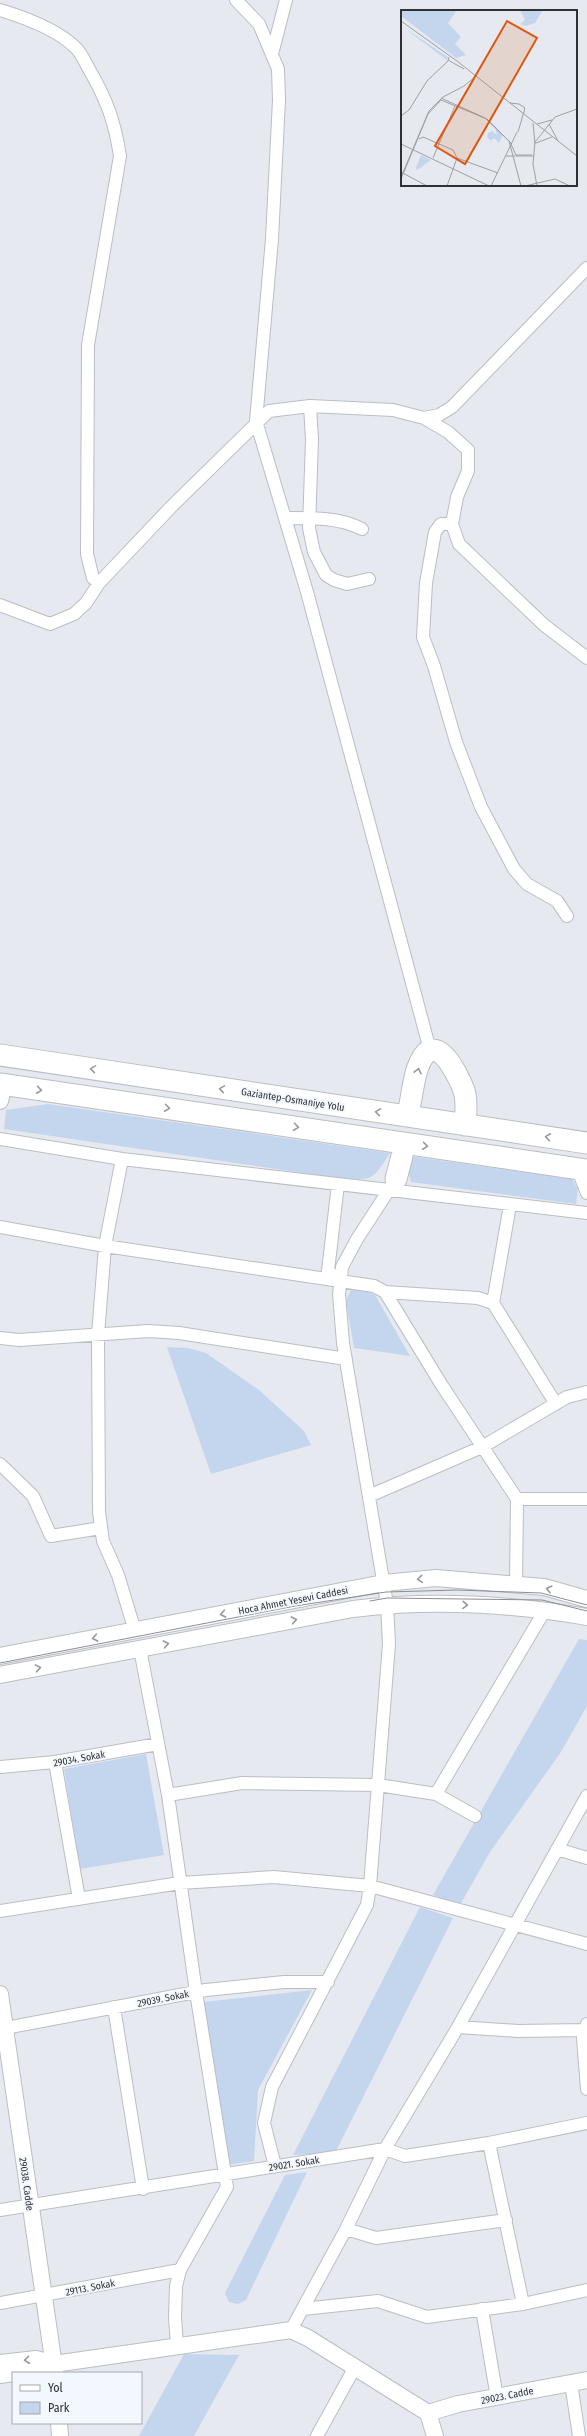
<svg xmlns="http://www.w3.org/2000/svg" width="587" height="2436" viewBox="0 0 587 2436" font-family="'Fira Sans Condensed',sans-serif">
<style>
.green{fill:#c4d5ee}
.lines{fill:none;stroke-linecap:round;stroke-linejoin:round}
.highway-tunnel{stroke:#c1c5ca;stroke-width:21;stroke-dasharray:21 10;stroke-linecap:butt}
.street-casing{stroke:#babec3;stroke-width:14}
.secondary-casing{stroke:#babec3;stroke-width:18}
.highway-casing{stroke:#babec3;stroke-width:23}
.street{stroke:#fff;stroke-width:12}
.secondary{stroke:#fff;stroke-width:16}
.highway{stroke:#fff;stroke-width:21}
.tram{stroke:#8a8d91;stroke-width:1}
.oneway{stroke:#979899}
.labels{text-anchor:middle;stroke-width:4;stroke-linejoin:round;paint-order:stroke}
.street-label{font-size:10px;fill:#2f3133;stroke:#f3f7fe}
.inset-road{fill:none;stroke:#9da0a4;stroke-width:1}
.view{fill:#df570e;fill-opacity:0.15;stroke:#df570e;stroke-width:2}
.inset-edge{fill:none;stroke:#2f3133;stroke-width:2}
</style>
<rect width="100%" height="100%" fill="#e6eaf0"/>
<path class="green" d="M48,1104L390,1153C371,1183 372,1180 337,1178L4,1129L6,1110Z
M409,1156L572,1179L578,1189L576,1204L411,1182L408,1171Z
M358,1288L375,1295L410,1356L354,1348L346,1301L351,1290Z
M167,1347L188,1348L206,1353L259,1390L304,1431L311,1445L211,1474Z
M579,1639L587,1640V1706L561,1752L490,1852L460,1905L433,1895Z
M146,1754L164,1855L80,1869L64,1769Z
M420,1907L453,1918L335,2153L293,2155Z
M312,1990L258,2090L254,2161L226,2165L203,2002Z
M307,2172L246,2300L238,2304L229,2302L225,2293L285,2175Z
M184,2354L239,2355L194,2436H139Z"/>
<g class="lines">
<path class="highway-tunnel" d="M402,1156L409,1109"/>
<g class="street-casing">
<path id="street" d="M236,0L259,24L278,69L279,100L272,239L256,421L307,592L430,1050
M0,10C23,17 58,30 76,48C82,54 86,64 90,71C107,100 115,123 120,156L88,345L87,554L93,578L99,583
M272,54L286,0
M310,406L312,439L309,528L314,552L326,575L334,580L347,584L369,579
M424,418L439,415L452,407L587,268
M285,518C310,518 339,517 362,529
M452,524H441L435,532L426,583L423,637L434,666L456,742L481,807L514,869L527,884L557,901L567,916
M0,605L50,624L74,614L86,603L99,583L171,507L269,411L310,406L393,410L424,418L448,432L468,450V471L457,497L452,524L459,544L544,625L587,658
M0,1139L122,1159L587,1213
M122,1159L105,1246L98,1335L99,1512L103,1541L118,1575L135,1631
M577,1168L587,1193
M338,1184L328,1271L340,1281
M0,1227L105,1246L374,1286L385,1292L441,1384L517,1499L516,1585
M385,1292L478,1298L493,1303L556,1404
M493,1303L510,1205
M0,1338L19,1340L148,1331L179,1333L346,1359
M0,1464L33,1496L51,1536L101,1528
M369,1496L482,1447L567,1397L587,1392
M517,1499H587
M140,1649L168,1795L196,1992L227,2187L180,2270L176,2286L175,2317L177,2345
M55,1762L79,1899
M0,1767L55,1762L158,1744
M436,1794L545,1610
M168,1795L242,1783L378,1785L436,1794L475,1816
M557,1849L587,1858
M0,1911L180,1883L274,1877L370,1886L587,1944
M114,2007L143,2189
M587,2024L583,2038L587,2089
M458,2027L518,2031L585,2030
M0,2029L206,1990L284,1982H328
M489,2143L523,2304
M275,2166L264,2123L272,2087L367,1905L370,1886L389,1644L387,1604L343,1343L339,1294L342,1267L357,1239L396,1179
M0,2210L385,2149L405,2156L489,2143L587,2123
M346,2229L376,2238L506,2220
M0,2303L180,2270
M303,2309L378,2301L427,2317L523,2304L587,2290
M482,2309L497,2398
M291,2330L346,2229L385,2149L458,2027L587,1796
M571,2383L579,2436
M317,2436L355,2367"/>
</g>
<g class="secondary-casing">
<path id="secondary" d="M0,1101L4,1085
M0,1656L384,1583L436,1578L544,1587L587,1599
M0,1675L353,1609C431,1599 510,1604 587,1617
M0,1994L55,2373
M0,2363L36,2359L54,2364
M17,2373L38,2371L54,2364L291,2330L308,2338L428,2413L435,2436
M0,2375L13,2373
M428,2413L458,2404L587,2380
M59,2423L60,2436"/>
</g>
<g class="highway-casing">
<path id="highway" d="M0,1055L587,1143
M0,1084L587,1170
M409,1109C413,1092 414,1066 426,1053C442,1038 462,1083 465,1094C467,1105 466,1115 465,1125
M396,1179L402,1156"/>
</g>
<use href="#street" class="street"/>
<use href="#secondary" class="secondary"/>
<use href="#highway" class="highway"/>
<path class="tram" d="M370,1601L387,1598L542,1600L587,1611
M0,1663L295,1606L386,1592L457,1590L541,1593L587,1605"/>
</g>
<defs><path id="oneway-chevron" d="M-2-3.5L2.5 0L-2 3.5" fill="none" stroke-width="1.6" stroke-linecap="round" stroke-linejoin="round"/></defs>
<g class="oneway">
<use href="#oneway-chevron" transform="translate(93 1069) rotate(-171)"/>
<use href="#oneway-chevron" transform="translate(418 1071) rotate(-77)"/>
<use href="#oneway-chevron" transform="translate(222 1089) rotate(-171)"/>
<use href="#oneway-chevron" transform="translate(39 1090) rotate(8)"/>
<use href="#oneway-chevron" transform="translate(167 1108) rotate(8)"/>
<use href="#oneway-chevron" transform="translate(378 1112) rotate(-171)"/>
<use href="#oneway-chevron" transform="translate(296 1127) rotate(8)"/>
<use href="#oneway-chevron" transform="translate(548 1137) rotate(-172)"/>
<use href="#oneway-chevron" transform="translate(425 1146) rotate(8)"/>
<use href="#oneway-chevron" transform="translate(420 1579) rotate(175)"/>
<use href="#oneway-chevron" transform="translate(549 1589) rotate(-166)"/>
<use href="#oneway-chevron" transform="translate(465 1605) rotate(2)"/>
<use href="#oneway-chevron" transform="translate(223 1614) rotate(169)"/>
<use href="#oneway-chevron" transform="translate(294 1620) rotate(-11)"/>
<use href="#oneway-chevron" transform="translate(95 1638) rotate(169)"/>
<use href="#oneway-chevron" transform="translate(166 1644) rotate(-11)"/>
<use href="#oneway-chevron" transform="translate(38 1668) rotate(-10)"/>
<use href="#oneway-chevron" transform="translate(27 2360) rotate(173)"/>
</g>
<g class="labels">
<g class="street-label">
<text transform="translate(293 1099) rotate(9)" y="4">Gaziantep-Osmaniye Yolu</text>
<text transform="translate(293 1600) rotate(-11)" y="4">Hoca Ahmet Yesevi Caddesi</text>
<text transform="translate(79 1758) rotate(-10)" y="4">29034. Sokak</text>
<text transform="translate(163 1998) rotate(-11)" y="4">29039. Sokak</text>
<text transform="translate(294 2163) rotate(-9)" y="4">29021. Sokak</text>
<text transform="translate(27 2184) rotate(82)" y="4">29038. Cadde</text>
<text transform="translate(90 2287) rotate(-11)" y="4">29113. Sokak</text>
<text transform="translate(507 2395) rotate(-11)" y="4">29023. Cadde</text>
</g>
</g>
<g transform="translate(401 10)">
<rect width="176" height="176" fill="#e6eaf0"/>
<path d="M0,0H56L47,13L60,27L54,34L65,45L55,48L0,6ZM119,0H142L134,13L124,16L119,14L124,10ZM5,19L47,47L46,50L11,24ZM94,117L102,125L98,133L93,128L90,131L86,127L87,123L91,121L96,125ZM20,145L30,150L16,160L15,158Z" fill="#c4d5ee"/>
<path class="inset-road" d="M0,11L56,51L176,146M47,50L63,59M40,88L84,108L108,131L120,176M109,93L118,94L124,98L117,122M0,106L8,100L26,71L47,51L48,47M132,113L134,134M136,114L151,110M148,114L157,131M18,129L22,127L52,140L56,148L46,176M135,133L151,127M0,134L88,176M105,146H132M32,148L54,96M56,148L97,163M0,162L26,176M0,167L28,101L42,87L63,76L74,67M0,169L27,104L40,90L86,109L109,132L115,145H131M90,176L116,122M124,176L154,169L169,176M136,176L132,154L134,132L154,107L176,99"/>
<path class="view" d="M106,11L136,28L64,154L34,136Z"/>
<rect width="176" height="176" class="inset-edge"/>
</g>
<rect x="12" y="2372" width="130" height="52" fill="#f3f7fe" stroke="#a5a8ad"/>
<rect x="20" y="2385" width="20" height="6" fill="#ffffff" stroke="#a5a8ad"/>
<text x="48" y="2392" font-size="12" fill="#2f3133">Yol</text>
<rect x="20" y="2402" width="20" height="12" fill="#c4d5ee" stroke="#a5a8ad"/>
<text x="48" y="2412" font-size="12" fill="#2f3133">Park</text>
</svg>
